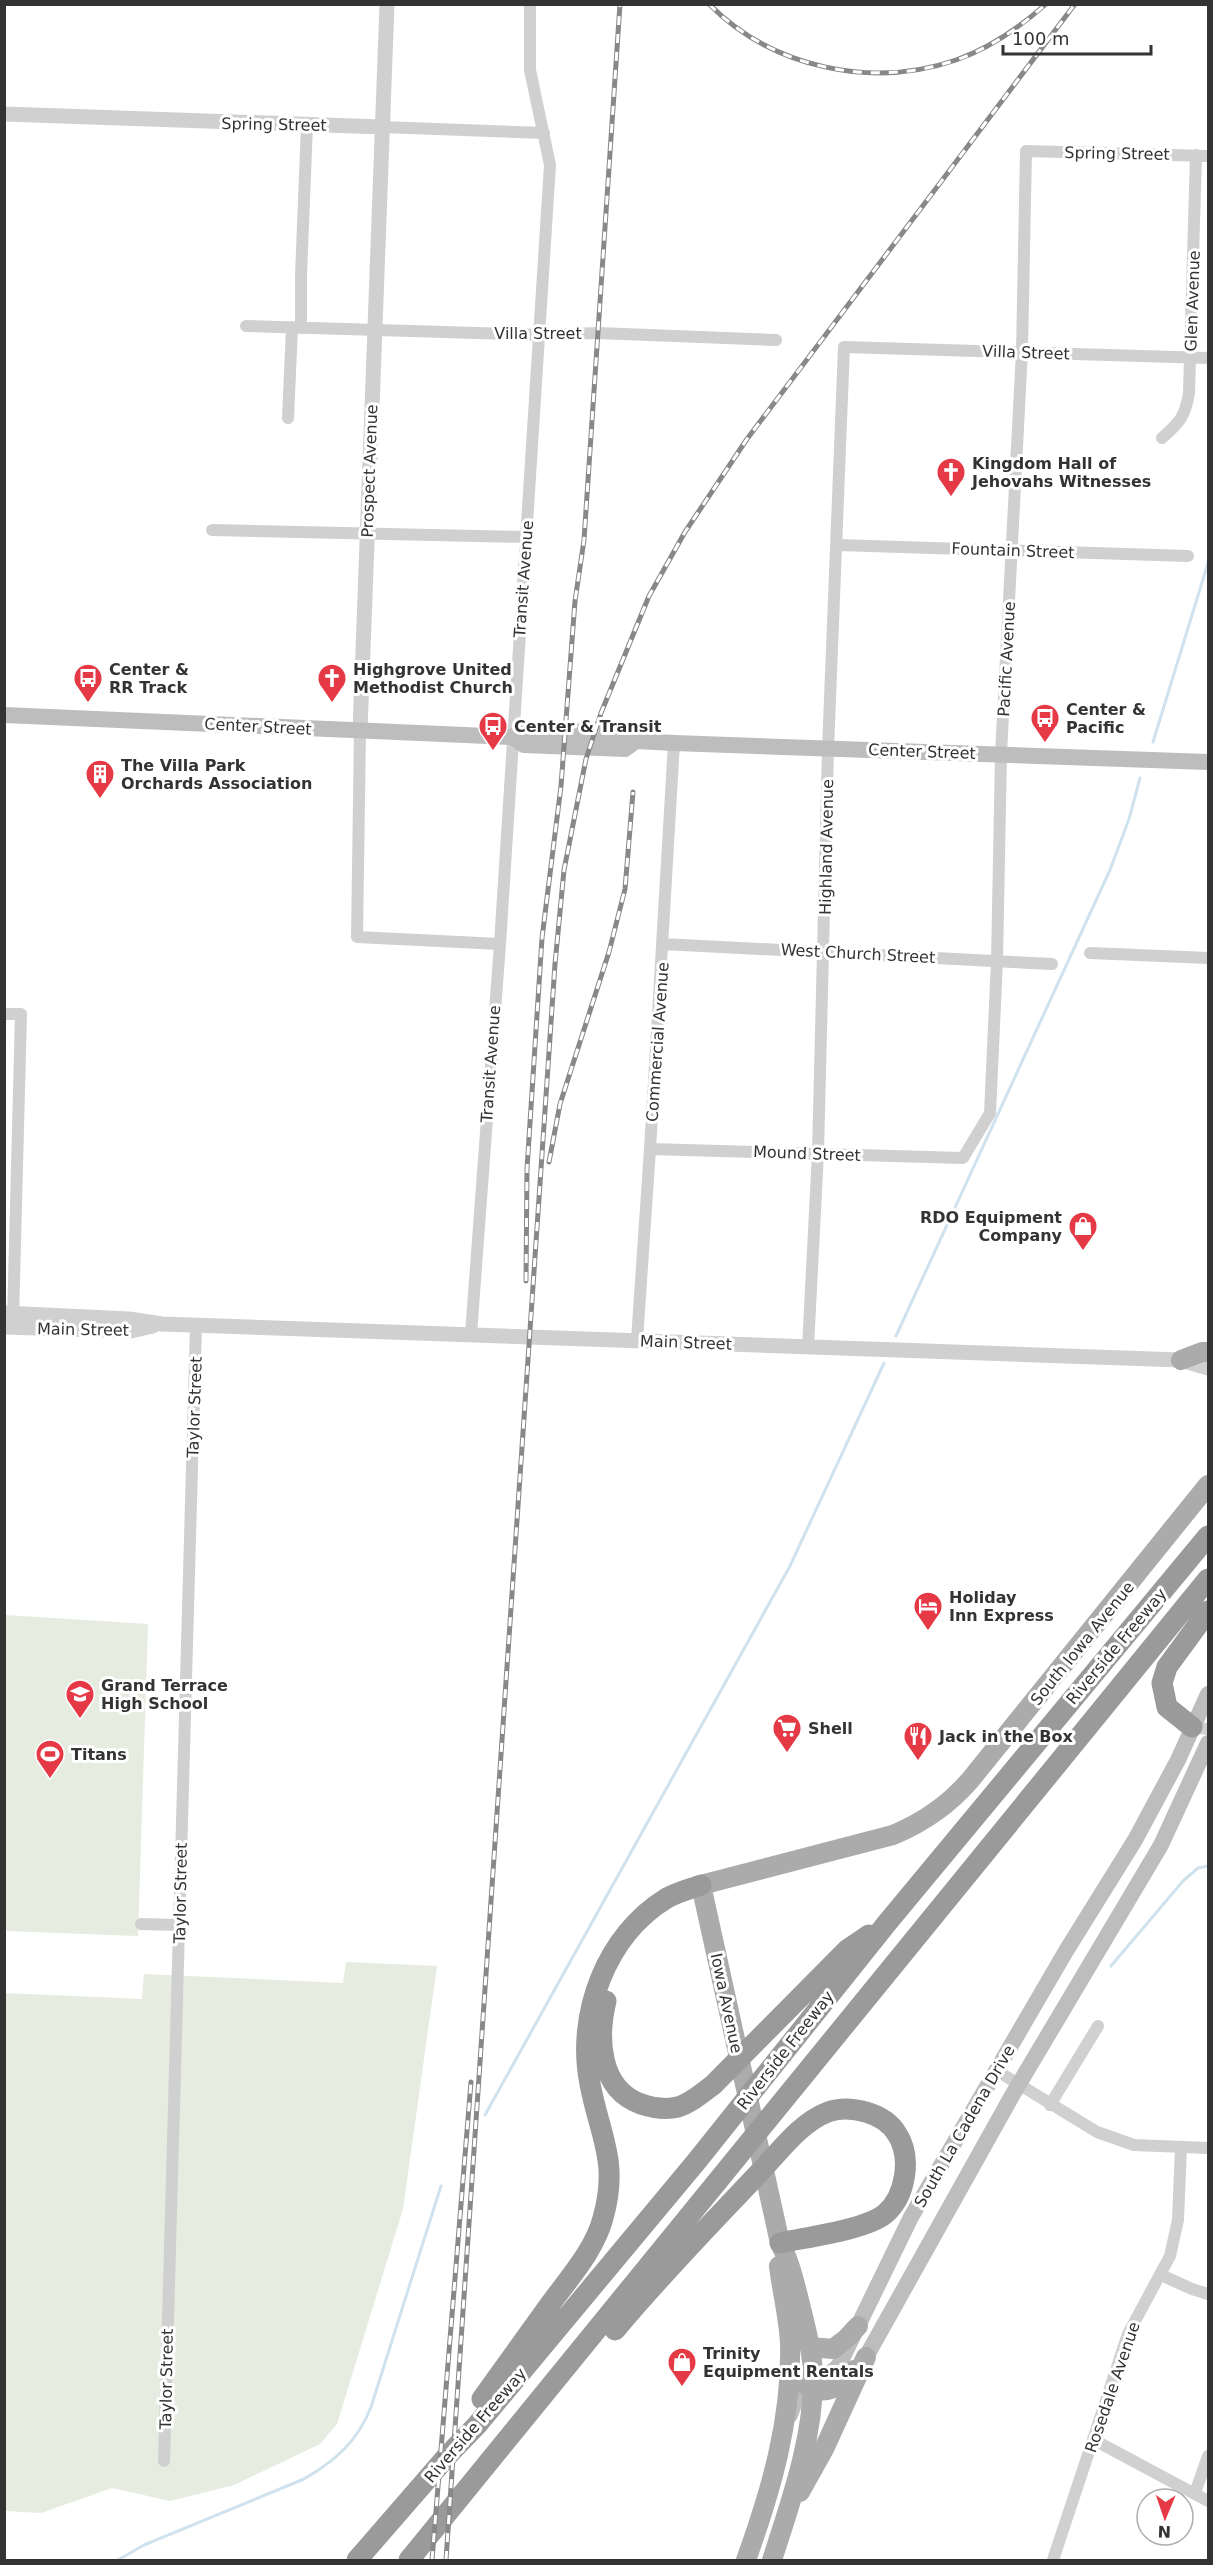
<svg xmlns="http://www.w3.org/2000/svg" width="1213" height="2565" viewBox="0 0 1213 2565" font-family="'DejaVu Sans',sans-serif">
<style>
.grass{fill:#e6ecdf}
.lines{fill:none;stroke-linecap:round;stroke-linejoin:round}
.stream{stroke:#cfe2ee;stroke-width:3}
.minor{stroke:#d0d0d0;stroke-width:12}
.tertiary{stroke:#d0d0d0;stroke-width:15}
.secondary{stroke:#bdbdbd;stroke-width:16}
.primary{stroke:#ababab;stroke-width:20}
.motorway{stroke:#9a9a9a;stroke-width:21}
.rail-casing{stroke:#888;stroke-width:5}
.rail{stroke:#fff;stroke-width:3;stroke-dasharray:9;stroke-linecap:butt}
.labels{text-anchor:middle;stroke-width:6;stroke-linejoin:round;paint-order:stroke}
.street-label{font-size:16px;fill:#333;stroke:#fff}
.poi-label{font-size:16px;font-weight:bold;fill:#333;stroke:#fff;text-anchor:start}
</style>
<rect width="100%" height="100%" fill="#fff"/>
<path class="grass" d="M5,1615L148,1624L138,1936L5,1931Z
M346,1962L437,1966L403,2209L337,2424L320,2444L234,2485L170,2501L112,2488L41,2513L5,2511L4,1993L142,1999L144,1974L343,1983Z"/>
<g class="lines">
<path class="stream" d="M1153,742L1208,563
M896,1336L1110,870L1129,819L1140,778
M1111,1966L1183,1881L1198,1868L1208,1866
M485,2115L790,1566L884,1363
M118,2560L144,2545L304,2479C335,2461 358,2441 371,2407L441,2186"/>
<path class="minor" d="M382,127L544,133
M246,326L539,335L598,333L776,340
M301,328V275L307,125
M288,418L292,327
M1162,438C1180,422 1185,417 1189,393L1196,155
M212,530L525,537
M838,545L1188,556
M360,731L357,937L500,944
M663,944L1052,964
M1090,953L1208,958
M4,1014H21L13,1320
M650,1149L963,1158L990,1113L997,961L1001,754L1022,351L1026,151L1208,156
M471,1334L500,944L550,165L530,70V4
M637,1340L650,1149L674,743
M808,1347L818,1153L828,749L844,347L1208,358
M1192,1727L1208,1729
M141,1924L178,1925
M997,2071L1097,2132L1134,2145L1208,2148
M1050,2105L1098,2026
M1161,2275L1192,2289L1208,2294
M1094,2440L1208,2501
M164,2461L196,1325
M1195,2493L1208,2456
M1053,2560L1128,2334L1170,2256L1178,2220L1181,2147"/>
<path class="tertiary" d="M4,114L382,127
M360,731L387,4
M4,1313L129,1319L162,1324L1181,1360L1208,1368
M4,1327L131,1331L153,1326"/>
<path class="secondary" d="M4,715L512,737L524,745L625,749L636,741
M512,737L524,730L565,731L626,733L636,741L674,743L1208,762
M866,2357L1013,2094L1161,1845L1208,1743
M790,2415C794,2405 797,2392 806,2384C817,2374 828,2379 839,2365L911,2217L1066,1951L1135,1840L1178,1760L1208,1694"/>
<path class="primary" d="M1181,1360L1202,1352H1208
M810,2347L833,2349L846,2339L858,2326
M804,2384C825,2398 839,2388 854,2370
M800,2492L824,2449L866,2357
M746,2560C771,2491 792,2419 790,2344C789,2318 782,2292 779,2266
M772,2560C791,2501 815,2434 813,2372C812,2350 806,2329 801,2308C795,2285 791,2264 780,2243L701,1885L893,1835C924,1822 949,1805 971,1779L1208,1485"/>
<path class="motorway" d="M1192,1727L1167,1707L1162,1683L1167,1667L1208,1611
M606,2001C597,2038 599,2089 641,2104C653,2108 666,2110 678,2107C691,2103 702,2093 713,2085L847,1950L869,1935
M615,2330C660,2276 709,2226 757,2175C778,2154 799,2123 828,2112C850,2104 885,2113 897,2134C912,2157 906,2196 885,2214C865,2230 807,2237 780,2243
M482,2399C505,2367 528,2335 551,2303C570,2277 595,2249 603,2218C619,2161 600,2137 590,2084C576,2015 606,1935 667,1898C678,1892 690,1889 701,1885
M357,2560L449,2454L477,2425L696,2162L887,1923L1208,1536
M409,2560L1208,1579"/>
<g class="rail-casing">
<path id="rail" d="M709,4C772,68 872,89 956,60C990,48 1019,28 1046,4
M549,1162L560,1104L609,952L625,889L633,792
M526,1281L527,1169L542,938L561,786L575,601L584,540L620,4
M432,2560L471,2082
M446,2560L555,964L564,870L586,759L601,713L649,596L685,532L747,439L1075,4"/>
</g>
<use href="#rail" class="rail"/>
</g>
<defs>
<g id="church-pin" transform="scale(1.5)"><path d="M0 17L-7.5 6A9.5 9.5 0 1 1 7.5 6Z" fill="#e63946" stroke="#fff"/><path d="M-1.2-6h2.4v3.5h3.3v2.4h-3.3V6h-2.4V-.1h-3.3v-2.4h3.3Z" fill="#fff"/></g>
<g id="bus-pin" transform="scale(1.5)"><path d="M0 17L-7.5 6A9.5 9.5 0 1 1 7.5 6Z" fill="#e63946" stroke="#fff"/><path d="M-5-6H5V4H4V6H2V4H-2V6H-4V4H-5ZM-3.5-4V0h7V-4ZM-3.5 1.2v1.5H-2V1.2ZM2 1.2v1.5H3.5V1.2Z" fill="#fff"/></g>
<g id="building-pin" transform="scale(1.5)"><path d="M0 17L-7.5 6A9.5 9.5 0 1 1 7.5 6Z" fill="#e63946" stroke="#fff"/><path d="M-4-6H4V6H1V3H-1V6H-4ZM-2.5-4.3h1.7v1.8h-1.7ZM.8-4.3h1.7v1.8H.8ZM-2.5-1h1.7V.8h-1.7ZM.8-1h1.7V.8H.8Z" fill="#fff"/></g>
<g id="shop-pin" transform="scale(1.5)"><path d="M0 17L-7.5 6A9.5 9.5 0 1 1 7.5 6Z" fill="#e63946" stroke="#fff"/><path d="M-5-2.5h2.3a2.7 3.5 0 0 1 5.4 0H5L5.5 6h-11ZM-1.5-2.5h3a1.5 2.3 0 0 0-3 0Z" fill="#fff"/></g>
<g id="hotel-pin" transform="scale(1.5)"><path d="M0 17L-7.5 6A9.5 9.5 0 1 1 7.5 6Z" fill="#e63946" stroke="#fff"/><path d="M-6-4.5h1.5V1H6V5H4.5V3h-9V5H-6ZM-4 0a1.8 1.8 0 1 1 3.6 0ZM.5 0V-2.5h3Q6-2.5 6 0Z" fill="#fff"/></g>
<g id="school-pin" transform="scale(1.5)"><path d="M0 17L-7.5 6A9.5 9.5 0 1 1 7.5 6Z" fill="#e63946" stroke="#fff"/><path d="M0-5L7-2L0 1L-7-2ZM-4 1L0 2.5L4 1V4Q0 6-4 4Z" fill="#fff"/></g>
<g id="supermarket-pin" transform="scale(1.5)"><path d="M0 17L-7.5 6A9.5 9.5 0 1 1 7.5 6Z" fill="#e63946" stroke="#fff"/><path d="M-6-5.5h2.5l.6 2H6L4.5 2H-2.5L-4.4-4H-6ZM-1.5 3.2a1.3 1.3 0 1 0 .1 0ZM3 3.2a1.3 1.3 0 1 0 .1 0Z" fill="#fff"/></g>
<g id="restaurant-pin" transform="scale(1.5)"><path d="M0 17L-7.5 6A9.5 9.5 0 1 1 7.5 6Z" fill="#e63946" stroke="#fff"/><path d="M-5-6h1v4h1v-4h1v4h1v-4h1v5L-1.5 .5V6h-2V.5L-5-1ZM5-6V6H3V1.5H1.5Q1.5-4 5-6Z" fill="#fff"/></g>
<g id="stadium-pin" transform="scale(1.5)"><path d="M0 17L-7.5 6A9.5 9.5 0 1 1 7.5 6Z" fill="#e63946" stroke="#fff"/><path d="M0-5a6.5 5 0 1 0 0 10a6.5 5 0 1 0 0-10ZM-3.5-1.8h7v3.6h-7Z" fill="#fff"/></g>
</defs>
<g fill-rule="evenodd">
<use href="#church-pin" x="951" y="472"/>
<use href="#bus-pin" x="88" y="678"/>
<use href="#church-pin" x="332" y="678"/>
<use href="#bus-pin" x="1045" y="718"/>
<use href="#bus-pin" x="493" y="726"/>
<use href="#building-pin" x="100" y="774"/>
<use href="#shop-pin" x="1083" y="1226"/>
<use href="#hotel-pin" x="928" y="1606"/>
<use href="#school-pin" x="80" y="1694"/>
<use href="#supermarket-pin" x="787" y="1728"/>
<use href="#restaurant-pin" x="918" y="1736"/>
<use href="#stadium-pin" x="50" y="1754"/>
<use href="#shop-pin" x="682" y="2362"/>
</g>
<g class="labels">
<g class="street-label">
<text transform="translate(274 124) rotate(1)" y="6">Spring Street</text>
<text transform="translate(1117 153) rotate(1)" y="6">Spring Street</text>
<text transform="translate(1192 301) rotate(-88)" y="6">Glen Avenue</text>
<text x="538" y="339">Villa Street</text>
<text transform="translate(1026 352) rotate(2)" y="6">Villa Street</text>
<text transform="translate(369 471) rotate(-88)" y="6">Prospect Avenue</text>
<text transform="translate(1013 550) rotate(2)" y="6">Fountain Street</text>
<text transform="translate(523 579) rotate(-86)" y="6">Transit Avenue</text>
<text transform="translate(1006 659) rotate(-87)" y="6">Pacific Avenue</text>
<text transform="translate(258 726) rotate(3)" y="6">Center Street</text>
<text transform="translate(922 751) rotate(2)" y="6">Center Street</text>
<text transform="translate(826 847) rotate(-89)" y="6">Highland Avenue</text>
<text transform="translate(858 953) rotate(3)" y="6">West Church Street</text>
<text transform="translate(657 1042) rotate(-86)" y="6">Commercial Avenue</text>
<text transform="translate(490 1064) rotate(-86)" y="6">Transit Avenue</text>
<text transform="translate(807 1153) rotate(2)" y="6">Mound Street</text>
<text transform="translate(83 1329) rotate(1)" y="6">Main Street</text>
<text transform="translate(686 1342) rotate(2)" y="6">Main Street</text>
<text transform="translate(194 1407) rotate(-88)" y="6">Taylor Street</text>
<text transform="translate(1082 1643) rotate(-51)" y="6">South Iowa Avenue</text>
<text transform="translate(1116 1646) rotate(-50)" y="6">Riverside Freeway</text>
<text transform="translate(180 1893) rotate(-89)" y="6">Taylor Street</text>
<text transform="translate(727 2003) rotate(78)" y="6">Iowa Avenue</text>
<text transform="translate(785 2050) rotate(-52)" y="6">Riverside Freeway</text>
<text transform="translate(964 2126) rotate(-60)" y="6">South La Cadena Drive</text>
<text transform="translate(166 2379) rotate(-89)" y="6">Taylor Street</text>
<text transform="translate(1112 2387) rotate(-71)" y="6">Rosedale Avenue</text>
<text transform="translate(475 2425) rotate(-49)" y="6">Riverside Freeway</text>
</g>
<g class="poi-label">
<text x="972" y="469">Kingdom Hall of<tspan x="972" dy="18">Jehovahs Witnesses</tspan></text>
<text x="109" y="675">Center &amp;<tspan x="109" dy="18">RR Track</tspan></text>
<text x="353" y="675">Highgrove United<tspan x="353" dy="18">Methodist Church</tspan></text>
<text x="1066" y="715">Center &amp;<tspan x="1066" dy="18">Pacific</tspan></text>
<text x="514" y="732">Center &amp; Transit</text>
<text x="121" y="771">The Villa Park<tspan x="121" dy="18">Orchards Association</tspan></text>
<text x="1062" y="1223" text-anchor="end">RDO Equipment<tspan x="1062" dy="18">Company</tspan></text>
<text x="949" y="1603">Holiday<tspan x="949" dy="18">Inn Express</tspan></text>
<text x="101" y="1691">Grand Terrace<tspan x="101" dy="18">High School</tspan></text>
<text x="808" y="1734">Shell</text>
<text x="939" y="1742">Jack in the Box</text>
<text x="71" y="1760">Titans</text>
<text x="703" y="2359">Trinity<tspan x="703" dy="18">Equipment Rentals</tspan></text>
</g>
</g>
<rect width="1213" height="2565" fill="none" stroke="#333333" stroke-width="12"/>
<g transform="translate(1165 2517) rotate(182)"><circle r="28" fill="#ffffff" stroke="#adadad" stroke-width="1.5"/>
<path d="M0-4.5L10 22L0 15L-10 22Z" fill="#e63946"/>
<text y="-9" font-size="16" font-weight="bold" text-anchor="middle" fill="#333333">N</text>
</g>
<path d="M1003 45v9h148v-9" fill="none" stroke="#333333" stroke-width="3"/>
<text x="1012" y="45" font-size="18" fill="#333333" stroke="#ffffff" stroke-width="4.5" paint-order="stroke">100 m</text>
</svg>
